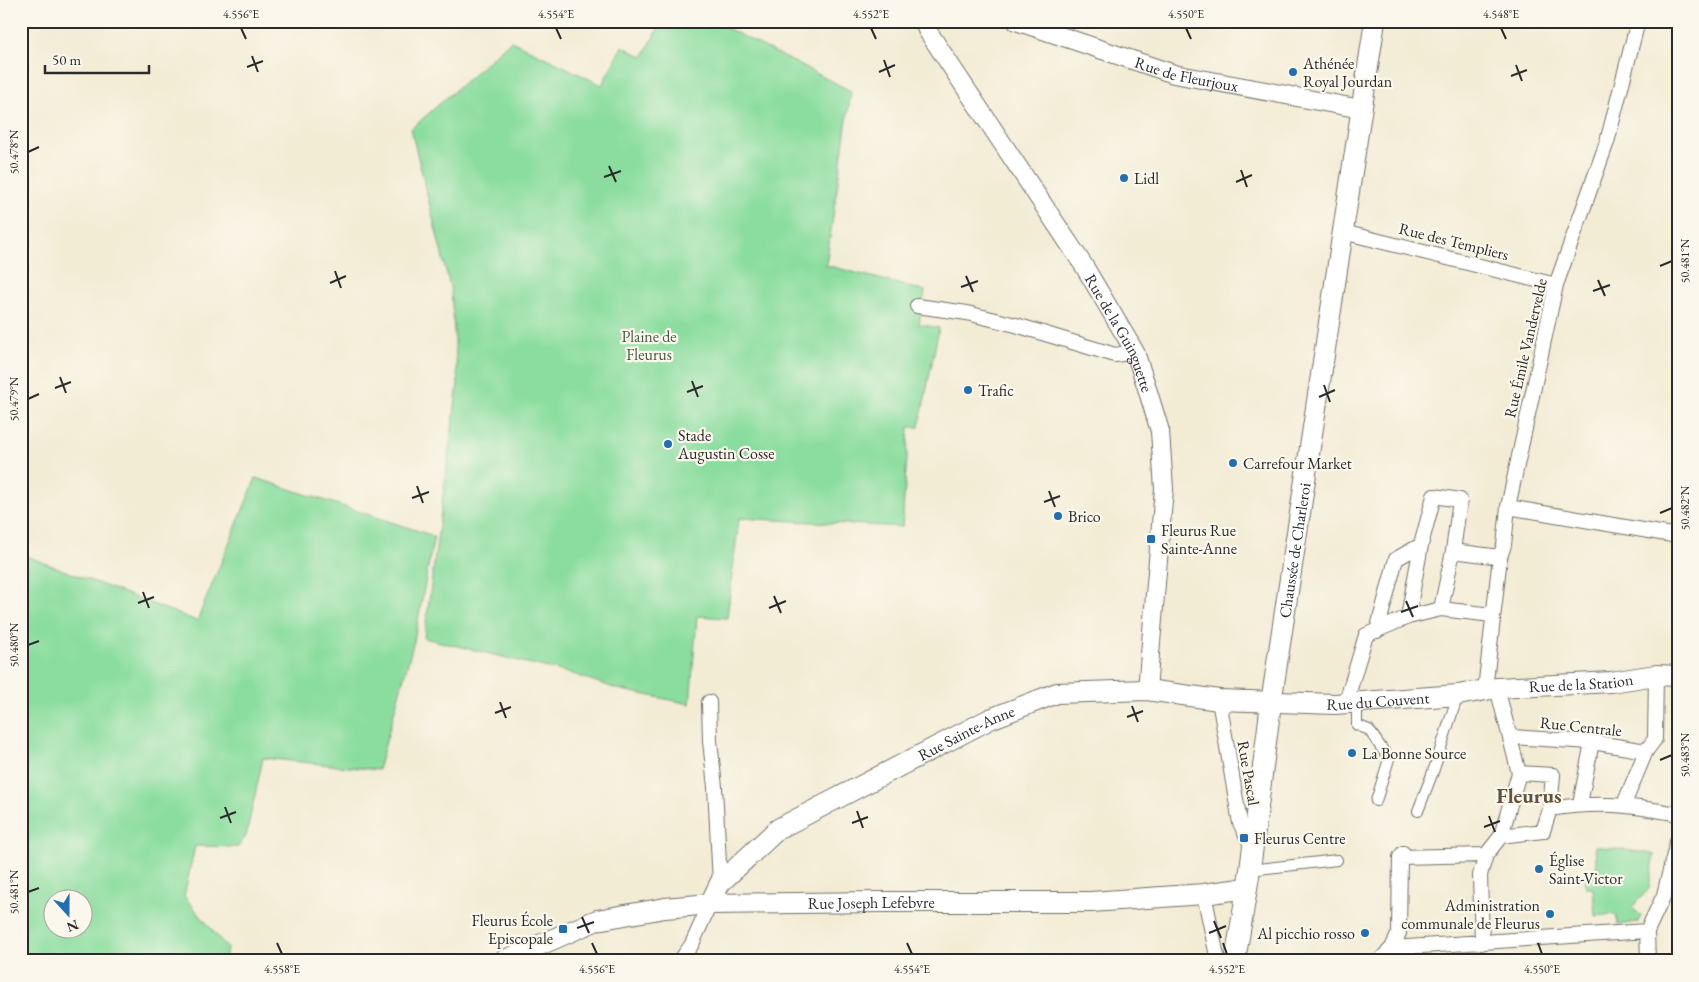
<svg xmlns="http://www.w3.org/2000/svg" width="1699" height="982" viewBox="0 0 1699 982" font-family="'EB Garamond',serif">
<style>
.green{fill:#8add9e;stroke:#5a8464;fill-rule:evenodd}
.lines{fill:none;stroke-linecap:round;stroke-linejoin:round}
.pedestrian-casing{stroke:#716f66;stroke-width:12}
.minor-casing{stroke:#716f66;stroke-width:16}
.tertiary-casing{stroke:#716f66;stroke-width:20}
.secondary-casing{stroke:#716f66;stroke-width:22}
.pedestrian{stroke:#fff;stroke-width:10}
.minor{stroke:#fff;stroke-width:14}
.tertiary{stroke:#fff;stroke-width:18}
.secondary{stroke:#fff;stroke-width:20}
.ticks{fill:none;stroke:#2b2b2b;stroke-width:2}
.poi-dot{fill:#1f6fb2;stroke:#fbf7ec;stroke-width:2}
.labels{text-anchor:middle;stroke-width:4.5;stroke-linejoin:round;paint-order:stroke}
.poi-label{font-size:16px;fill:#2b2b2b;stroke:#fbf7ec;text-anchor:start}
.street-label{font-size:16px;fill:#2b2b2b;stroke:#fbf7ec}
.park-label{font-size:16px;fill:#435848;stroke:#fbf7ec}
.district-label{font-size:21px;font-weight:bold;fill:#63533e;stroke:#fbf7ec}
.neatline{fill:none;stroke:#2b2b2b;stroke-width:2}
.ticks-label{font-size:12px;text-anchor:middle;fill:#2b2b2b}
</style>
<rect width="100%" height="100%" fill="#fbf7ec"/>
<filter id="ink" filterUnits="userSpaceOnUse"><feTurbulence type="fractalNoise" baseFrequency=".02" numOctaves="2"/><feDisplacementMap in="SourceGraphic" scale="10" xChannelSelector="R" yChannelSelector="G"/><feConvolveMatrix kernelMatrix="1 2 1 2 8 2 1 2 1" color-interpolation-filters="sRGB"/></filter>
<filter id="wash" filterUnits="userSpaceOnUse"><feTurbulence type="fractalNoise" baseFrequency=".0096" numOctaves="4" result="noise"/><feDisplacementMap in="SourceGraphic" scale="20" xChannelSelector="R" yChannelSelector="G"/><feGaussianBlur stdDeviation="1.12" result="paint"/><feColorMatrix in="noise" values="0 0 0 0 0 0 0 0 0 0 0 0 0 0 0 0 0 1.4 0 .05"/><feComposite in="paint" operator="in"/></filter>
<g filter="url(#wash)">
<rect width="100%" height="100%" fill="#f3ecd5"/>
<path class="green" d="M662,21H713L851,91L826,265L925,291L919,324L939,328L919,427H909L902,527L739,518L727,618L697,616L690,704L617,689L573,674L424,638L458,384L451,291L411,129L511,41L602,85L622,46L643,57Z
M256,478L434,536L414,641L378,770L263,758L246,836L238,847L195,846L184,896L227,948L225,961H21V554L197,621ZM52,900H82V930H52Z
M1595,846L1654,854L1649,889L1632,907L1641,916L1638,922L1618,925L1616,914L1595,916L1593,888H1586L1585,875L1597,874Z"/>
</g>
<g filter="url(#ink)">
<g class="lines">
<g class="pedestrian-casing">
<path id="pedestrian" d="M1357,701V725L1369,730L1389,759L1376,801
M1418,811L1434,769L1458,695
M1250,870L1337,860"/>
</g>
<g class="minor-casing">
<path id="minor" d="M1343,232L1556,285
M917,306L967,313L1016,325L1115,355L1135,352
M1508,507L1678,536
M1453,551L1500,557
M1441,609L1492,615
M1377,631L1396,559L1421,545
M1485,690L1500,557L1504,545L1508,507L1556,285L1607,142L1638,21
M1219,700L1240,823L1253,849
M709,702L710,741L715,787L720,883
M1346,702L1366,635L1408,617L1441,609L1453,551L1460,500L1434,496L1421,545L1408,617
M1511,737L1592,742L1646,751
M1580,804L1592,742
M1624,804L1646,751L1655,739L1656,675
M1550,809C1599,801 1629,805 1678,814
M1501,836L1543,831L1550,809L1553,775L1519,773
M1400,857L1486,855
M1204,894L1218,961
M1482,943L1480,875L1486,855L1501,836L1519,773L1497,688
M1392,948L1647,931
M680,961L692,944L710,904
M1383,961V957L1392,948L1399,933L1400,857L1403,853
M1648,961L1647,931L1664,895L1678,838"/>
</g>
<g class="tertiary-casing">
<g id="tertiary">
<path id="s1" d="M924,21L927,30L1084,266L1135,352L1146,385L1160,431L1164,489L1147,690"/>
<path id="s2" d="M1016,21L1174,74L1361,109"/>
</g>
</g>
<g class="secondary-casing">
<g id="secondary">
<path id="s3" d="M710,904L720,883L778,829L990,719L1057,693L1147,690L1219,700L1335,704L1458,695L1497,688L1611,682L1656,675L1678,676"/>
<path id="s4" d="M503,961L597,920L665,908L710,904L878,902H1091L1204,894L1247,888"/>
<path id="s5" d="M1235,961L1250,870L1271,703L1375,21"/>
</g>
</g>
<use href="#pedestrian" class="pedestrian"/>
<use href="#minor" class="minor"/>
<use href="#tertiary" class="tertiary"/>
<use href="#secondary" class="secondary"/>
</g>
</g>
<path class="ticks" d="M241,28L246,39M556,28L561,39M871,28L876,39M1186,28L1191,39M1501,28L1506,39M252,56L258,72M884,60L890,77M1516,65L1522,81M247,67L263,61M879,72L895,65M1511,76L1527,70M28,152L39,147M609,166L616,182M1241,170L1247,187M604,177L621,171M1236,182L1252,175M1660,266L1672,261M335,271L341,288M966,276L973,292M1598,280L1605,296M330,283L346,276M961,287L978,281M1593,291L1610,285M60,377L66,393M692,381L698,397M1324,385L1330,402M55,388L71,382M687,392L703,386M1319,397L1335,390M28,399L39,394M417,486L423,503M1049,491L1055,507M412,498L429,492M1044,502L1060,496M1660,513L1672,508M143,592L149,608M774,596L781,613M1406,601L1413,617M138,603L154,597M769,608L786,601M1401,612L1418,606M28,645L39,641M500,702L506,718M1132,706L1138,722M495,713L511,707M1127,717L1143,711M1660,760L1672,755M225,807L231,823M857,811L863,828M1489,816L1495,832M220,818L236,812M852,823L868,817M1484,827L1500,821M28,892L39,888M582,917L589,933M1214,921L1221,938M577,928L594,922M1209,933L1226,926M277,943L282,954M592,943L597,954M907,943L912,954M1223,943L1227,954M1538,943L1542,954"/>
<g class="poi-dot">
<circle cx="1293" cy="72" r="5"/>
<circle cx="1124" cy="178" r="5"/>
<circle cx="968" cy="390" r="5"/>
<circle cx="668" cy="444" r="5"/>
<circle cx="1233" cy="463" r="5"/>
<circle cx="1058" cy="516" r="5"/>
<rect x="1146" y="534" width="10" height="10" rx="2.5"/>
<circle cx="1352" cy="753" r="5"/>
<rect x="1239" y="833" width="10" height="10" rx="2.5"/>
<circle cx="1539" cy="869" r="5"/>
<circle cx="1550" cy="914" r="5"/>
<rect x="558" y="924" width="10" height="10" rx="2.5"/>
<circle cx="1365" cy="933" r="5"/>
</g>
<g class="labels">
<g class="poi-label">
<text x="1303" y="69">Athénée<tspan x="1303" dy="18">Royal Jourdan</tspan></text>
<text x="1134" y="184">Lidl</text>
<text x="978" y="396">Trafic</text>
<text x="678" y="441">Stade<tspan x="678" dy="18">Augustin Cosse</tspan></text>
<text x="1243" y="469">Carrefour Market</text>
<text x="1068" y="522">Brico</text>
<text x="1161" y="536">Fleurus Rue<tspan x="1161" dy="18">Sainte-Anne</tspan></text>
<text x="1362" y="759">La Bonne Source</text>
<text x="1254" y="844">Fleurus Centre</text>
<text x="1549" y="866">Église<tspan x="1549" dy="18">Saint-Victor</tspan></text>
<text x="1540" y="911" text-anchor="end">Administration<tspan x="1540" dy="18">communale de Fleurus</tspan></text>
<text x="553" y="926" text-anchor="end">Fleurus École<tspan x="553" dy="18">Episcopale</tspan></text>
<text x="1355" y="939" text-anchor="end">Al picchio rosso</text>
</g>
<g class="street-label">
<text dy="6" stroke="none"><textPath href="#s2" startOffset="179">Rue de Fleurjoux</textPath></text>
<text transform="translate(1454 241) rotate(14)" y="6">Rue des Templiers</text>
<text dy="6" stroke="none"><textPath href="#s1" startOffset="369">Rue de la Guinguette</textPath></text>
<text transform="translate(1525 348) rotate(-77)" y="6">Rue Émile Vandervelde</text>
<text dy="6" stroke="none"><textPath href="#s5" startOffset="415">Chaussée de Charleroi</textPath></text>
<text dy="6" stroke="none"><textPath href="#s3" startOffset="939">Rue de la Station</textPath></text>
<text dy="6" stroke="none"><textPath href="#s3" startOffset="735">Rue du Couvent</textPath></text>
<text transform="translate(1581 726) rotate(6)" y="6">Rue Centrale</text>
<text dy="6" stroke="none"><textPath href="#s3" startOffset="314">Rue Sainte-Anne</textPath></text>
<text transform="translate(1249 773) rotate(80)" y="6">Rue Pascal</text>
<text dy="6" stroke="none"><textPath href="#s4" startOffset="378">Rue Joseph Lefebvre</textPath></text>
</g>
<g class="park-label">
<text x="649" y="342">Plaine de<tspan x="649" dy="18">Fleurus</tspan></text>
</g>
<g class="district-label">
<text x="1529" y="803">Fleurus</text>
</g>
</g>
<rect width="1699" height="982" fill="none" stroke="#fbf7ec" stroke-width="55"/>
<g transform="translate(68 914) rotate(159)"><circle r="24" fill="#fbf7ec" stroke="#a8a59f"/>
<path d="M0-4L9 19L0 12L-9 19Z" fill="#1f6fb2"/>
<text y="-8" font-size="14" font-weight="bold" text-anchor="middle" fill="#2b2b2b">N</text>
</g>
<path d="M45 65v8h104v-8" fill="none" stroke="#2b2b2b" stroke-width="2.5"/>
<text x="52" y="65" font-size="15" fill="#2b2b2b" stroke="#fbf7ec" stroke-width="4" paint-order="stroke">50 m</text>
<rect x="28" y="28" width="1644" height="926" class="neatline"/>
<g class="ticks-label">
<text x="241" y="18">4.556°E</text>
<text x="556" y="18">4.554°E</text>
<text x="871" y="18">4.552°E</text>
<text x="1186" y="18">4.550°E</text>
<text x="1501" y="18">4.548°E</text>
<text transform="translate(14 152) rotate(-90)" y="4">50.478°N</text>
<text transform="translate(1685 261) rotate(-90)" y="4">50.481°N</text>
<text transform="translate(14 399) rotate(-90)" y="4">50.479°N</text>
<text transform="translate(1685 508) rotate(-90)" y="4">50.482°N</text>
<text transform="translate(14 645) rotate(-90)" y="4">50.480°N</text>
<text transform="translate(1685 755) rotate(-90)" y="4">50.483°N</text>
<text transform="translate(14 892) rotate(-90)" y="4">50.481°N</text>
<text x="282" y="973">4.558°E</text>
<text x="597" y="973">4.556°E</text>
<text x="912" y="973">4.554°E</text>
<text x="1227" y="973">4.552°E</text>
<text x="1542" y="973">4.550°E</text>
</g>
</svg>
